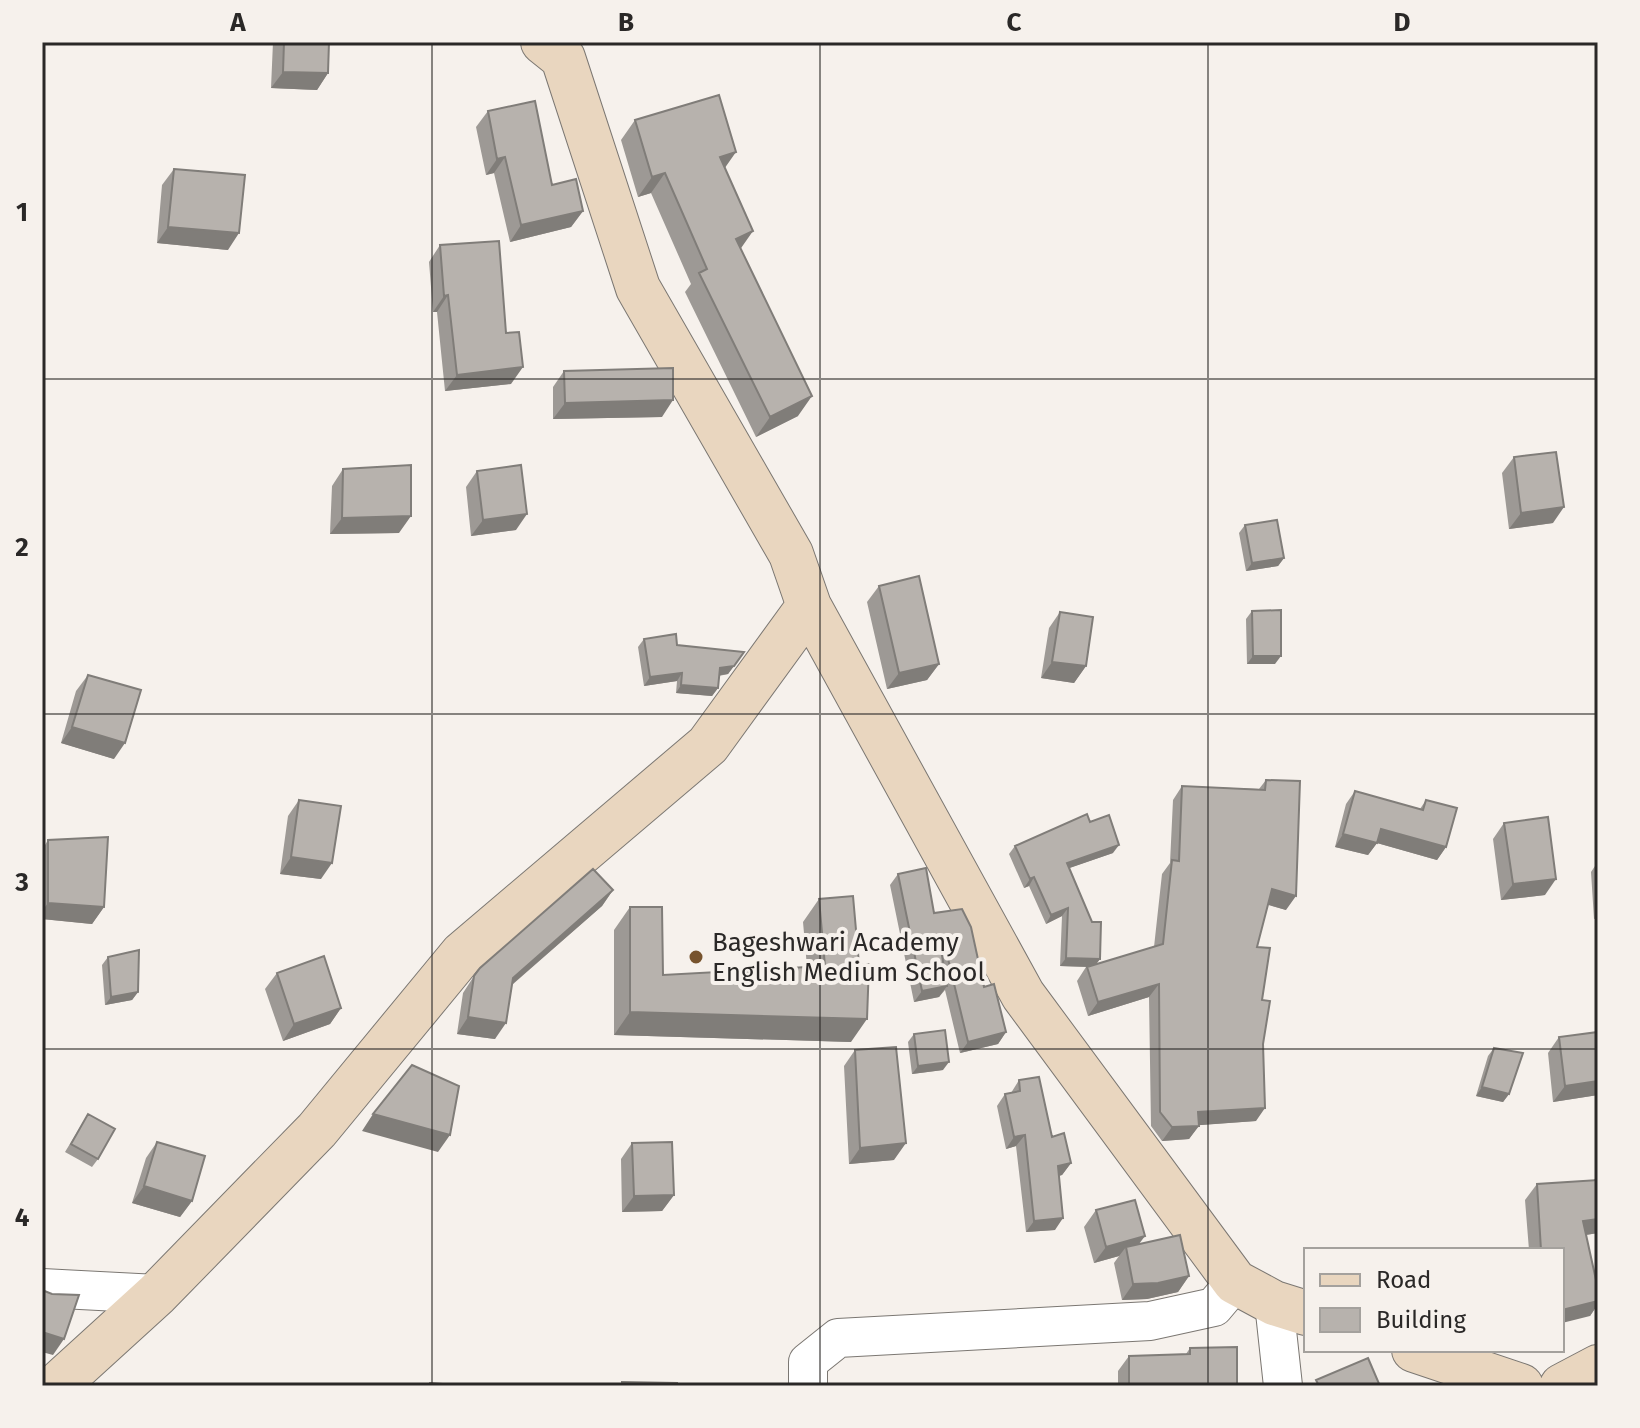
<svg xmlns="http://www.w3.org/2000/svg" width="1640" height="1428" viewBox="0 0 1640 1428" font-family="'Fira Sans',sans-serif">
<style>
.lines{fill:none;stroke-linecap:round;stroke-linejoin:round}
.street-casing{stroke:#7b7772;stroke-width:40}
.secondary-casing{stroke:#7b7772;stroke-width:46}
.street{stroke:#fff;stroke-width:38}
.secondary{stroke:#e9d6bf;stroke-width:44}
.wall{fill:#9d9995}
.shaded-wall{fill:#807d79}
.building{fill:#b7b2ad;stroke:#807d79;stroke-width:2}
.grid{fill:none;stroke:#2a2827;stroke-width:2;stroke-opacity:0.55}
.poi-dot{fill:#77532d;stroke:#f6f1ec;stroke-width:3}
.labels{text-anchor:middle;stroke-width:8;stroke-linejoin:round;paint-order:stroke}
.poi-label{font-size:26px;fill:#2a2827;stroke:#f6f1ec;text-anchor:start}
.neatline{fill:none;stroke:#2a2827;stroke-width:3}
.grid-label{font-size:26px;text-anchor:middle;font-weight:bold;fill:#2a2827}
</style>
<rect width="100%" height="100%" fill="#f6f1ec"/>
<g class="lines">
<g class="street-casing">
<path id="street" d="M42,1288L157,1294
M1274,1303L1283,1386
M808,1386V1362L838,1338L1150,1321L1214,1307L1235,1282"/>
</g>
<g class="secondary-casing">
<path id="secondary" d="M543,42L563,58L638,288L791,554L809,606L1023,995L1235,1282L1274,1303L1306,1313
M1414,1350L1521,1386
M56,1386L157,1294L317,1130L462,954L708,745L809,606
M1562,1386L1598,1367"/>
</g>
<use href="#street" class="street"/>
<use href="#secondary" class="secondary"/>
</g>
<path class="wall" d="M273,42H329L328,73L317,90L271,88Z
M488,111L552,185L583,211L571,227L510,242L494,173L486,175L476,127Z
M635,120L725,168L740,249L798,416L756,437L685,292L691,284L651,193L638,197L621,140Z
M174,169L228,250L157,243L162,185Z
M440,245L506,333L511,384L445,391L437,312H433L429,262Z
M564,371L662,417L553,419V387Z
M1514,457L1553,523L1509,529L1502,473Z
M343,469L399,533L330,534L332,486Z
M477,471L516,530L471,536L466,487Z
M1245,525L1284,558L1278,566L1246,571L1239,533Z
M879,586L939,664L927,680L887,689L867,602Z
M1252,611L1275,664H1247L1246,619Z
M1060,612L1086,666L1074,683L1041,678L1049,628Z
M644,639L677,645L744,652L728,674L719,676L718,688L712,696L676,693L677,681L644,686L638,647Z
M88,675L114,759L61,743L76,691Z
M1266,780L1286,910L1268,905L1257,947L1262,1000L1263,1044L1256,1121L1199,1125L1189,1139L1162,1141L1151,1126L1149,997L1088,1016L1077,981L1086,967L1060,966L1062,916L1046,924L1029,886L1024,888L1009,854L1015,846L1090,822L1113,853L1069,868L1100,959L1096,964L1154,947L1162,874L1170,863L1173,800L1182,786L1259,789Z
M1355,791L1420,809L1426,800L1446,847L1437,860L1377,843L1368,855L1335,847L1346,804Z
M299,800L321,879L280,874L288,816Z
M1504,823L1545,895L1501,900L1493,839Z
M48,840L104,907L92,924L42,919V850Z
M1597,863L1598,918L1594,919L1591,872Z
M898,874L934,913L984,987L1006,1032L998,1044L960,1053L945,990L939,997L914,1002L890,885Z
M613,890L602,906L512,985L495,1039L457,1034L463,993L474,976Z
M819,899L851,1042L614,1035V930L630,907L663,975L807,967L803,922Z
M108,957L138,992L132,1000L105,1005L102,965Z
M277,973L341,1008L330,1024L283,1041L265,989Z
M1598,1032V1095L1553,1102L1548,1053L1559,1037Z
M914,1034L943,1070L912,1074L908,1042Z
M1494,1048L1509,1094L1503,1102L1476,1096L1488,1056Z
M855,1050L894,1160L849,1164L844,1066Z
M1019,1080L1052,1137L1071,1163L1062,1175L1059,1176L1055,1230L1026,1232L1016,1146L1006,1149L997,1106L1005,1094L1011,1093Z
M88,1114L98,1159L92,1167L65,1152Z
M157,1142L192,1201L180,1217L132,1203L146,1158Z
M632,1143L674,1195L662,1211L622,1212L621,1159Z
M1598,1174V1233L1586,1235L1598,1289V1304L1590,1316L1562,1250H1529L1525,1200L1537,1184L1594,1180Z
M1096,1210L1139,1244L1189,1276L1178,1292L1147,1299L1122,1300L1114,1263L1119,1256L1094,1263L1084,1227Z
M1190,1348L1237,1386H1118V1371L1129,1356L1186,1354Z"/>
<path class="shaded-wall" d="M283,72L328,73L317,90L271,88Z
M736,152L722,172L720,157Z
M505,157L494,173L486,175L497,159Z
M665,173L651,193L638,197L652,177Z
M583,211L571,227L510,242L521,225Z
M168,227L239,233L228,250L157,243Z
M753,231L739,251L736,239Z
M448,295L437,312H433L444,296Z
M523,367L511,384L445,391L457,375Z
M812,396L798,416L756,437L770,417Z
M673,400L662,417L553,419L565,403Z
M1564,507L1553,523L1509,529L1521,513Z
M527,514L516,530L471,536L483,520Z
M411,516L399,533L330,534L342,518Z
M1284,558L1278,566L1246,571L1252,563Z
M1253,656H1281L1275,664H1247Z
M1052,662L1086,666L1074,683L1041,678Z
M939,664L927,680L887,689L899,673Z
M734,666L728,674L714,676L720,668Z
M682,673L677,681L644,686L650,677Z
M681,685L718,688L712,696L676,693Z
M72,727L125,743L114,759L61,743Z
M1381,829L1446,847L1437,860L1377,843L1368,855L1335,847L1343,834Z
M1119,845L1113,853L1061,871L1067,863Z
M291,857L332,863L321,879L280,874Z
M1034,877L1029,886L1024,888L1030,879Z
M1556,879L1545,895L1501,900L1513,884Z
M1272,889L1296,896L1286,910L1263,903Z
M613,890L602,906L501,994L513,978Z
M48,903L104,907L92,924L42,919V911Z
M1068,908L1062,916L1046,924L1051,915Z
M1066,958L1100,959L1094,967L1060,966Z
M1159,984L1149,997L1088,1016L1098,1002Z
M947,986L939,997L914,1002L922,991Z
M138,992L132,1000L105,1005L111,997Z
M341,1008L330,1024L283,1041L294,1024Z
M630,1012L867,1019L851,1042L614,1035Z
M468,1017L506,1023L495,1039L457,1034Z
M1006,1032L998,1044L960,1053L968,1042Z
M949,1062L943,1070L912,1074L918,1066Z
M1598,1081V1095L1553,1102L1565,1086Z
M1482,1087L1509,1094L1503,1102L1476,1096Z
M1265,1108L1256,1121L1188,1126L1198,1112Z
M373,1114L450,1135L438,1152L362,1131Z
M1199,1126L1189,1139L1162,1141L1172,1127Z
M1025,1135L1016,1146L1006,1149L1014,1137Z
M906,1143L894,1160L849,1164L860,1148Z
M1071,1163L1062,1175L1050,1178L1058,1166Z
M144,1186L192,1201L180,1217L132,1203Z
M674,1195L662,1211L622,1212L634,1196Z
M1063,1218L1055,1230L1026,1232L1034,1221Z
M1598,1219V1233L1572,1237L1583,1221Z
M1145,1236L1133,1252L1126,1247L1119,1256L1094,1263L1106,1247Z
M1189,1276L1178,1292L1147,1299L1122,1300L1133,1284Z
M1598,1301V1304L1590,1316L1562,1323V1310Z
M42,1332L64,1339L53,1355L42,1352Z"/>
<path class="building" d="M284,42H329L328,73L283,72Z
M719,95L736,152L720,157L753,231L736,239L812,396L770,417L699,273L707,269L665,173L652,177L635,120Z
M535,101L552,185L576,179L583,211L521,225L505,157L497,159L488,111Z
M174,169L245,175L239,233L168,227Z
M499,241L506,333L519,332L523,367L457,375L448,295L444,296L440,245Z
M673,368V400L565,403L564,371Z
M1556,452L1564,507L1521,513L1514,457Z
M411,465V516L342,518L343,469Z
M521,465L527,514L483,520L477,471Z
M1277,520L1284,558L1252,563L1245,525Z
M919,576L939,664L899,673L879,586Z
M1281,610V656H1253L1252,611Z
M1060,612L1093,617L1086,666L1052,662Z
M676,634L677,645L744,652L734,666L720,668L718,688L681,685L682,673L650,677L644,639Z
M88,675L141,690L125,743L72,727Z
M1266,780L1300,781L1296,896L1272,889L1257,947L1270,948L1262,1000L1270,1001L1263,1044L1265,1108L1198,1112L1199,1126L1172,1127L1160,1112L1159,984L1098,1002L1087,967L1163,944L1172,860L1179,861L1182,786L1265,790Z
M1355,791L1423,810L1426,800L1457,808L1446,847L1381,829L1377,843L1343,834Z
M299,800L341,806L332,863L291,857Z
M1087,814L1090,822L1109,815L1119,845L1067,863L1092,922H1101L1100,959L1066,958L1068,908L1051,915L1034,877L1030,879L1015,846Z
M1548,817L1556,879L1513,884L1504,823Z
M108,837L104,907L48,903V840Z
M926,868L934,913L962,909L971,927L984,987L994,984L1006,1032L968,1042L944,942L940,943L947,986L922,991L898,874Z
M593,869L613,890L513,978L506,1023L468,1017L474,976L480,968Z
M853,896L859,964H869L867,1019L630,1012V907H662L663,975L825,966L819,899Z
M139,950L138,992L111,997L108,957Z
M324,956L341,1008L294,1024L277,973Z
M945,1030L949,1062L918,1066L914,1034Z
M1598,1032V1081L1565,1086L1559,1037Z
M896,1047L906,1143L860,1148L855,1050Z
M1494,1048L1523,1053L1509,1094L1482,1087Z
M412,1065L459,1086L450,1135L373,1114Z
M1039,1077L1052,1137L1064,1133L1071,1163L1058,1166L1063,1218L1034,1221L1025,1135L1014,1137L1005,1094L1020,1091L1019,1080Z
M88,1114L115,1129L98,1159L71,1144Z
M157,1142L205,1156L192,1201L144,1186Z
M672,1142L674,1195L634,1196L632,1143Z
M1598,1180V1219L1583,1221L1598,1289V1301L1562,1310V1250H1541L1537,1184Z
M1135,1200L1145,1236L1106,1247L1096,1210Z
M1180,1235L1189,1276L1158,1283L1133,1284L1126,1247Z
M42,1290L52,1294L79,1295L64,1339L42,1332Z
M1237,1347V1386H1129V1356L1190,1354V1348Z
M1368,1358L1380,1386H1319L1316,1380Z
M622,1382L677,1383V1386H622Z
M430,1383L468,1386H429Z"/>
<path class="grid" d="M432,42V1386M820,42V1386M1208,42V1386M42,379H1598M42,714H1598M42,1049H1598"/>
<circle class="poi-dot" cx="696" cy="957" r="8"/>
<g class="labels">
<g class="poi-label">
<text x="712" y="951">Bageshwari Academy<tspan x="712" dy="30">English Medium School</tspan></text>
</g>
</g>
<rect width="1640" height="1428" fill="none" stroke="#f6f1ec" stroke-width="88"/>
<rect x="1304" y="1248" width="260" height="104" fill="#f6f1ec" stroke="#a4a19d" stroke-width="2"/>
<rect x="1320" y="1274" width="40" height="12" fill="#e9d6bf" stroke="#a4a19d" stroke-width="2"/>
<text x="1376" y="1288" font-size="24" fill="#2a2827">Road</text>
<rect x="1320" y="1308" width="40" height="24" fill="#b7b2ad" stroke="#a4a19d" stroke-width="2"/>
<text x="1376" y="1328" font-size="24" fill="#2a2827">Building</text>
<rect x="44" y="44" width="1552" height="1340" class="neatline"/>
<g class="grid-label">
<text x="238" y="31">A</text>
<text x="626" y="31">B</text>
<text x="1014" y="31">C</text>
<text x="1402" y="31">D</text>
<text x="22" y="221">1</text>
<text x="22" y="556">2</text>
<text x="22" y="891">3</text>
<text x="22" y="1226">4</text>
</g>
</svg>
